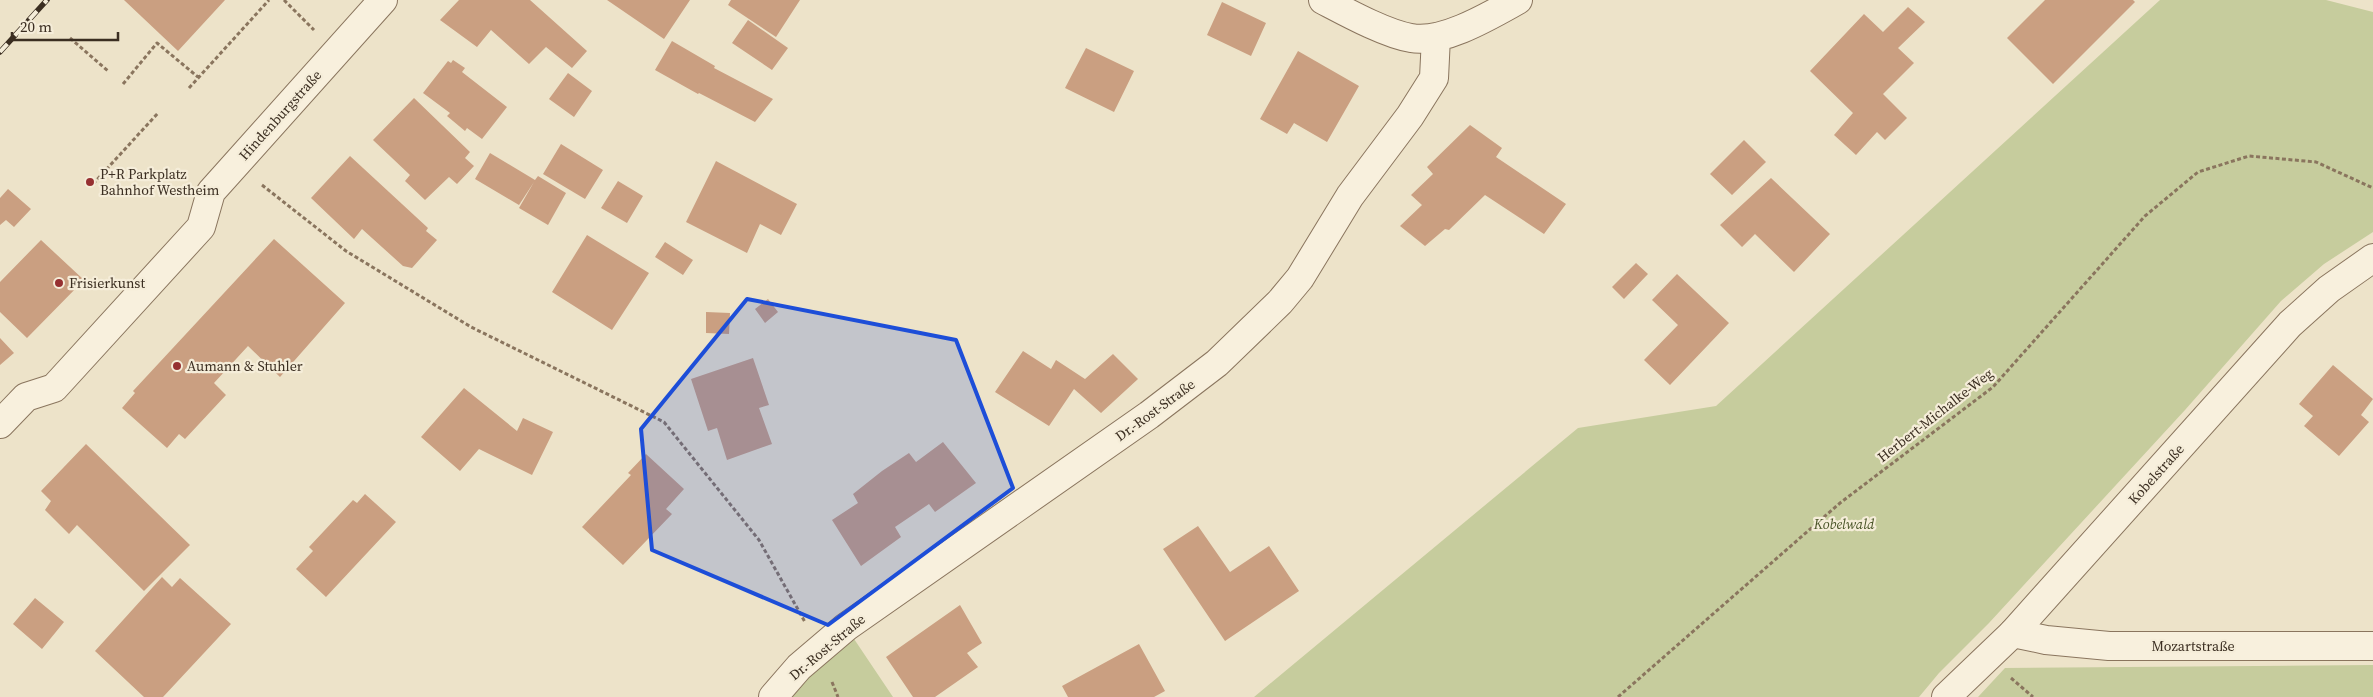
<svg xmlns="http://www.w3.org/2000/svg" width="2373" height="697" viewBox="0 0 2373 697" font-family="'Source Serif 4',serif">
<style>
.green{fill:#c6cc9d}
.building{fill:#ca9f81}
.lines{fill:none;stroke-linecap:round;stroke-linejoin:round}
.minor-casing{stroke:#8a755e;stroke-width:30}
.tertiary-casing{stroke:#8a755e;stroke-width:30}
.path{stroke:#8a755e;stroke-width:3;stroke-dasharray:4 2.5;stroke-linecap:butt}
.minor{stroke:#f8f0dd;stroke-width:28}
.tertiary{stroke:#f8f0dd;stroke-width:28}
.rail-casing{stroke:#3b2e21;stroke-width:5.5}
.rail{stroke:#f5edd9;stroke-width:4;stroke-dasharray:11;stroke-linecap:butt}
.marked{fill:#1d4ed8;fill-opacity:0.2;stroke:#1d4ed8;stroke-width:4;stroke-linejoin:round}
.poi-dot{fill:#963031;stroke:#f5edd9;stroke-width:2}
.labels{text-anchor:middle;stroke-width:4.5;stroke-linejoin:round;paint-order:stroke}
.street-label{font-size:14px;fill:#3b2e21;stroke:#f5edd9}
.poi-label{font-size:14px;fill:#3b2e21;stroke:#f5edd9;text-anchor:start}
.park-label{font-size:14px;font-style:italic;fill:#4b5629;stroke:#f5edd9}
</style>
<rect width="100%" height="100%" fill="#ede3c9"/>
<path class="green" d="M2160,0H2326L2373,12V232L2324,264L2281,301L2185,410L1989,623L1939,673L1919,697H1254L1578,428L1716,406Z
M846,627L893,697H773Z
M2373,665V697H1978L2005,668Z"/>
<path class="building" d="M124,0H225L178,51Z
M459,0H530L587,51L572,68L546,47L529,64L491,30L477,47L440,20Z
M607,0H690L664,39Z
M731,0H800L776,37L728,5Z
M2045,0H2133L2135,2L2053,84L2007,38Z
M1222,2L1266,23L1251,56L1207,35Z
M1908,7L1925,22L1898,48L1914,63L1883,94L1907,118L1885,140L1877,132L1856,155L1834,135L1853,113L1810,71L1864,14L1883,32Z
M748,20L788,48L772,70L732,43Z
M672,41L715,66L714,68L773,99L755,122L699,93L698,94L655,70Z
M1086,48L1134,71L1114,112L1065,88Z
M1298,51L1359,86L1327,142L1294,123L1287,134L1260,119Z
M453,60L465,68L462,72L507,107L482,139L467,128L465,131L447,116L450,113L423,93L448,61L451,63Z
M568,73L592,91L574,117L549,99Z
M414,98L470,152L465,158L474,166L457,184L449,177L425,200L405,181L410,175L373,140Z
M1470,125L1502,148L1496,157L1566,204L1544,234L1485,195L1449,230L1445,229L1425,246L1400,226L1422,205L1411,195L1433,174L1427,167Z
M1744,140L1766,162L1732,195L1710,174Z
M561,144L603,170L585,199L543,174Z
M490,153L535,180L538,176L566,193L548,225L519,208L534,182L519,205L475,179Z
M350,156L428,228L426,231L437,240L412,268L403,266L362,229L354,239L311,198Z
M716,161L797,204L781,235L760,224L747,253L686,222Z
M1771,178L1830,234L1794,272L1755,234L1742,247L1720,225Z
M618,181L643,196L627,223L601,208Z
M8,189L31,209L14,227L6,220L0,225V198Z
M587,235L649,273L612,330L552,292Z
M274,239L345,303L280,377L248,346L214,383L226,395L185,439L179,434L167,448L122,408L135,393L133,391Z
M41,240L84,280L27,338L0,312V282Z
M665,242L693,260L683,275L655,257Z
M1636,263L1648,274L1624,299L1612,287Z
M1677,274L1729,323L1670,385L1644,360L1678,325L1652,300Z
M768,299L778,312L765,323L755,309Z
M706,312L730,313L729,334L706,333Z
M0,338L14,353L0,365Z
M1023,351L1051,369L1056,360L1085,379L1113,354L1138,379L1101,413L1074,389L1049,426L995,392Z
M753,358L769,405L759,408L772,444L727,460L717,428L708,431L691,379Z
M2333,365L2373,399L2361,415L2369,422L2339,456L2304,426L2313,416L2299,404Z
M464,388L517,431L523,418L553,432L532,475L479,449L460,471L421,437Z
M943,442L976,483L935,512L929,504L895,527L901,537L861,566L832,520L858,503L853,494L882,471L909,453L916,462Z
M86,444L190,545L144,591L77,525L69,534L45,510L51,501L41,491Z
M646,454L684,489L666,509L672,514L623,565L582,527L631,475L628,473Z
M365,494L396,522L326,597L296,569L313,551L309,547L353,500L357,503Z
M1198,526L1230,572L1269,546L1299,591L1225,641L1163,549Z
M162,577L172,587L180,578L231,624L163,697H144L95,651Z
M35,598L64,622L42,649L13,624Z
M960,605L982,643L967,653L978,667L935,697H913L886,657Z
M1139,644L1165,691L1154,697H1068L1062,686Z"/>
<g class="lines">
<g class="minor-casing">
<path id="minor" d="M1323,0C1346,12 1386,34 1411,38C1443,44 1491,15 1518,0
M0,424L26,397L54,388L201,227L211,192L383,0
M2013,633L2046,640L2109,646H2373
M773,697L799,667L846,627L1149,415L1217,363L1280,302L1300,278L1350,196L1410,116L1434,78L1436,37"/>
</g>
<g class="tertiary-casing">
<path id="tertiary" d="M1946,697L2013,633L2290,324L2329,289L2373,258"/>
</g>
<path class="path" d="M284,0L314,30
M70,38L108,71
M123,84L157,43L198,77
M189,88L269,0
M93,184L158,113
M262,185L346,251L471,327L664,422L759,540L805,622
M2011,678L2033,697
M832,682L838,697
M1618,697L1840,503L1993,387L2145,216L2198,172L2249,156L2316,162L2373,188"/>
<use href="#minor" class="minor"/>
<use href="#tertiary" class="tertiary"/>
<g class="rail-casing">
<path id="rail" d="M0,52L47,0"/>
</g>
<use href="#rail" class="rail"/>
</g>
<path class="marked" d="M747,299L956,340L1013,488L828,625L652,550L641,429Z"/>
<g class="poi-dot">
<circle cx="90" cy="182" r="5"/>
<circle cx="59" cy="283" r="5"/>
<circle cx="177" cy="366" r="5"/>
</g>
<g class="labels">
<g class="street-label">
<text transform="translate(280 115) rotate(-48)" y="5">Hindenburgstraße</text>
<text transform="translate(1155 410) rotate(-36)" y="5">Dr.-Rost-Straße</text>
<text transform="translate(1935 415) rotate(-38)" y="5">Herbert-Michalke-Weg</text>
<text transform="translate(2156 474) rotate(-48)" y="5">Kobelstraße</text>
<text x="2193" y="651">Mozartstraße</text>
<text transform="translate(827 647) rotate(-40)" y="5">Dr.-Rost-Straße</text>
</g>
<g class="poi-label">
<text x="100" y="179">P+R Parkplatz<tspan x="100" dy="16">Bahnhof Westheim</tspan></text>
<text x="69" y="288">Frisierkunst</text>
<text x="187" y="371">Aumann &amp; Stuhler</text>
</g>
<g class="park-label">
<text x="1844" y="529">Kobelwald</text>
</g>
</g>
<path d="M12 32v8h106v-8" fill="none" stroke="#3b2e21" stroke-width="2.5"/>
<text x="20" y="32" font-size="15" fill="#3b2e21" stroke="#f5edd9" stroke-width="4" paint-order="stroke">20 m</text>
</svg>
